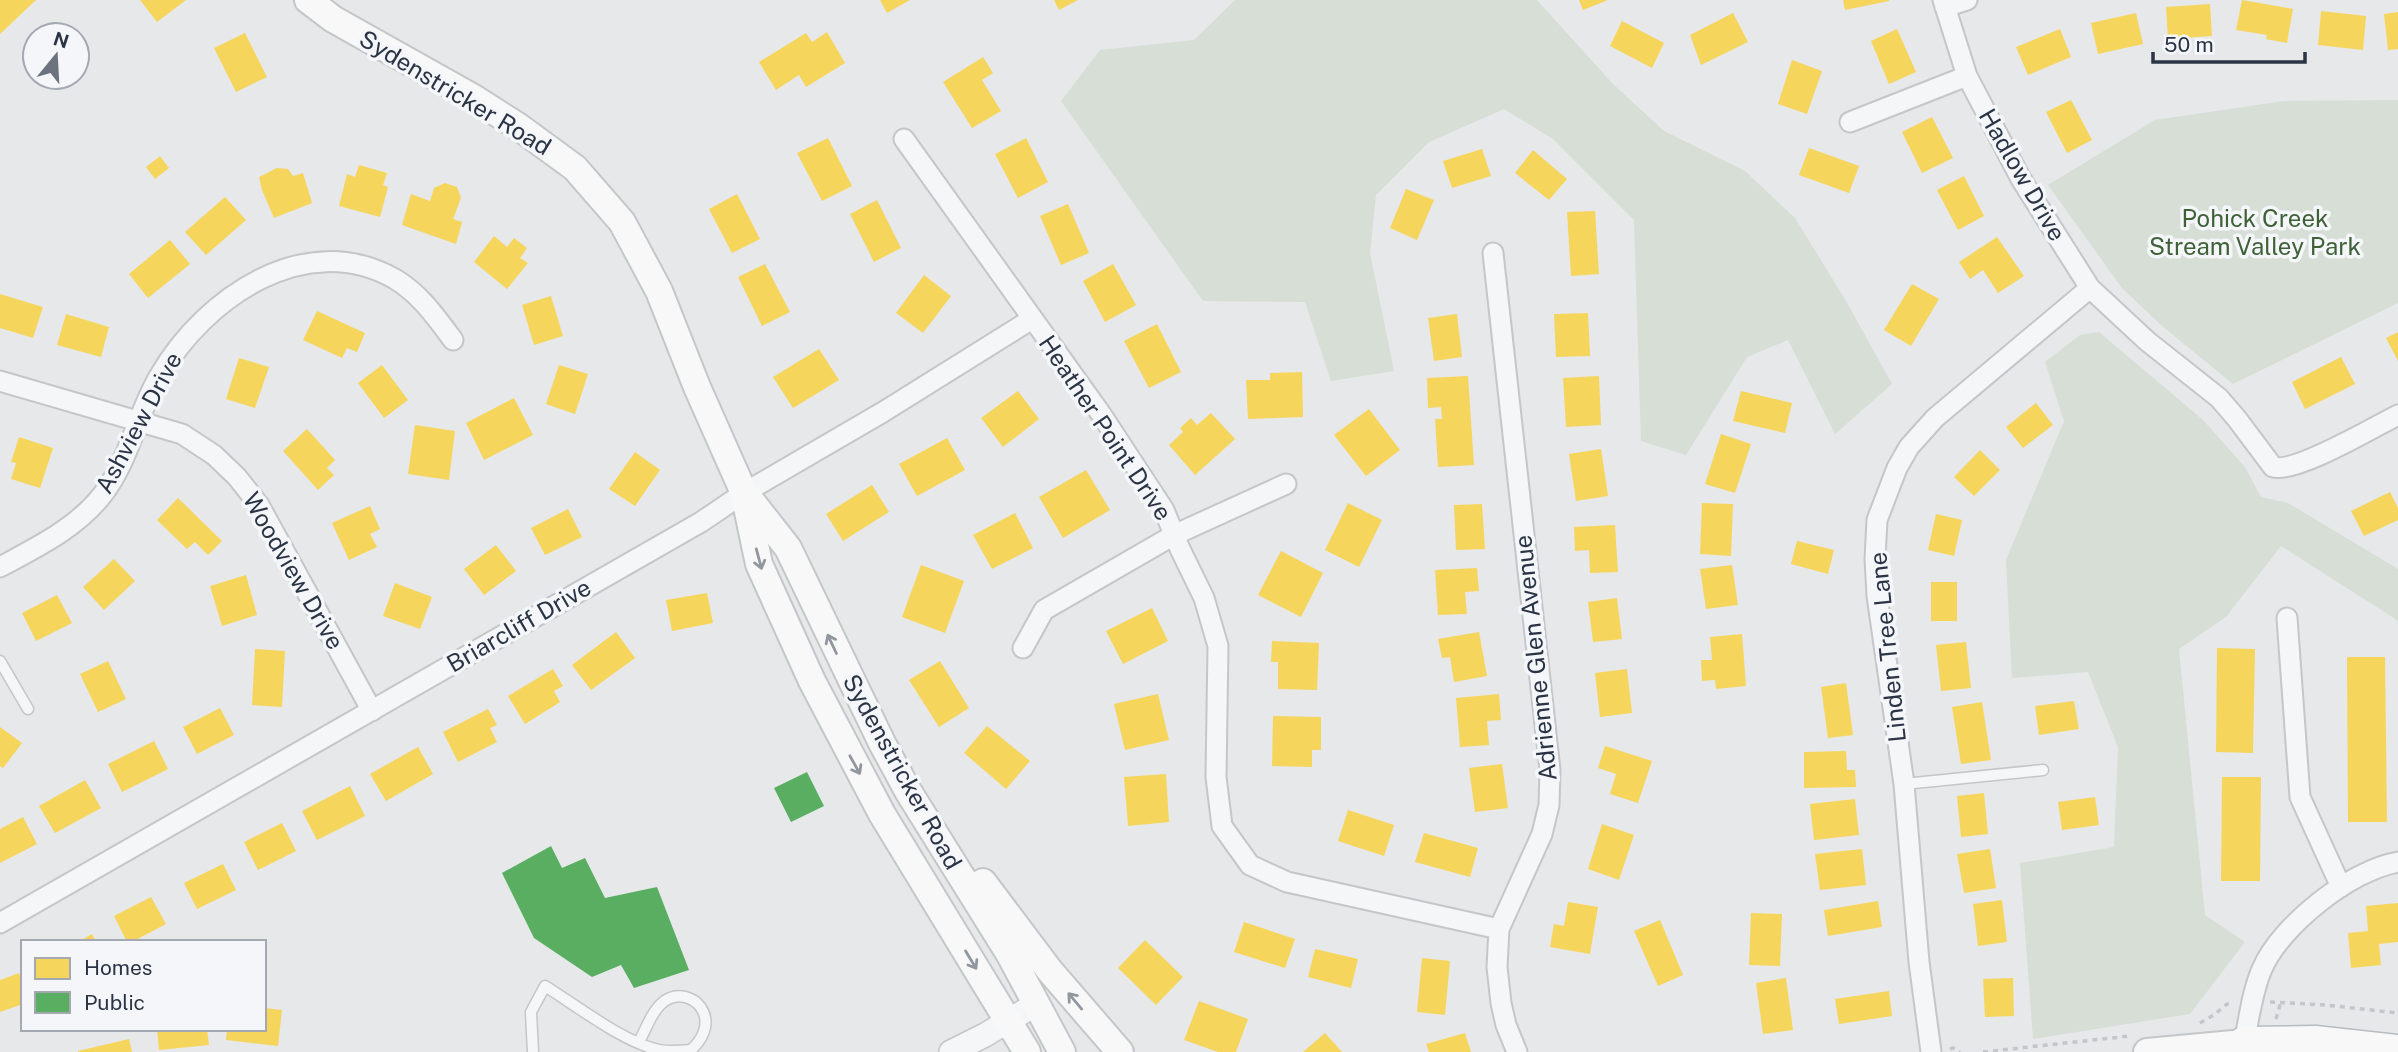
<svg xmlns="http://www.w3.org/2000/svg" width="2398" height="1052" viewBox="0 0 2398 1052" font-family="'Public Sans',sans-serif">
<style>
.green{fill:#d6ded6}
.homes{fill:#f6d55c}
.public{fill:#5aae61}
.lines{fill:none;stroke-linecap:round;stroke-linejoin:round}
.service-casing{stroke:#c4c6c8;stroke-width:13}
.minor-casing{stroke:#c4c6c8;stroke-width:23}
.tertiary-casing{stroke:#c4c6c8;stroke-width:26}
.secondary-casing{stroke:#c4c6c8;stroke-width:30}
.trunk-casing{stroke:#b8bbbf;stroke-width:35}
.path{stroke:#c5c6ca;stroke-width:3.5;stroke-dasharray:5 5;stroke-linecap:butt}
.service{stroke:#f5f6f7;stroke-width:10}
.minor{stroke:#f5f6f7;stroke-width:19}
.tertiary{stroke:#f5f6f7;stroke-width:23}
.secondary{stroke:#f8f8f8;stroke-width:26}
.trunk{stroke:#f8f8f8;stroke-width:32}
.oneway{stroke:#92969e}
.labels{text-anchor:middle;stroke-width:7;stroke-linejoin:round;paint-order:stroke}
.street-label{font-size:24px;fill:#2b3445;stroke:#f4f6f9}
.park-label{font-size:24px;fill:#3f6138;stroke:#f4f6f9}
</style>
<rect width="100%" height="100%" fill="#e6e8ea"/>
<path class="green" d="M1235,0H1537L1613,84L1664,131L1745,171L1795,218L1846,301L1892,384L1835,434L1788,340L1747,357L1686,455L1641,441L1634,220L1553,139L1504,109L1429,142L1376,195L1370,253L1394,371L1331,381L1305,302L1203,301L1061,101L1100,50L1194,40Z
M2398,100V303L2233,384L2161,325L2122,288L2048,185L2155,120L2284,101Z
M2099,332L2203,420L2245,467L2261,497L2288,503L2398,569V625L2397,620L2281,546L2226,617L2179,649L2205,915L2245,942L2190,1014L2033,1039L2020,863L2114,847L2118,747L2088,672L2012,678L2006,560L2064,421L2045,362L2080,335Z"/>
<path class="homes" d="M0,0H36L0,34Z
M140,0H186L157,22Z
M880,0H910L887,13Z
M1054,0H1078L1059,10Z
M1579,0H1608L1583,10Z
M1843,0H1889V1L1845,10Z
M2242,0L2293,9L2287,43L2266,39L2267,35L2236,30Z
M2210,4L2212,36L2168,39L2166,7Z
M2321,11L2366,16L2363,50L2318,45Z
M2398,12V49L2388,50L2384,14Z
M1733,13L1748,42L1701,65L1690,35Z
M2136,13L2143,44L2098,54L2091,23Z
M1622,21L1664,43L1652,68L1610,46Z
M1897,29L1916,72L1889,84L1871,41Z
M2060,29L2071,57L2028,75L2016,47Z
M827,32L845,63L806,87L799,75L776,90L759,62L806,33L812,42Z
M245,33L267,77L236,92L214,48Z
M983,57L993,73L982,80L1001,111L972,128L943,82Z
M1792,60L1822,71L1807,114L1778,104Z
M2071,100L2092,140L2067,153L2046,112Z
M1932,117L1953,158L1922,173L1902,132Z
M828,138L852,186L822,201L797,153Z
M1026,138L1048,182L1018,198L995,154Z
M1809,148L1859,166L1849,193L1799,175Z
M1482,149L1491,176L1452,188L1443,161Z
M1533,150L1567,179L1549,200L1515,173Z
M160,156L169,168L155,179L146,167Z
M359,165L387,173L383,185L388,187L380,217L339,206L347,174L355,177Z
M277,168L288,169L293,176L303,173L312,203L274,218L262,190L259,177Z
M1964,176L1984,216L1958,230L1937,190Z
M445,183L457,187L461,198L453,219L462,222L456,244L402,225L411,194L430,201L434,188Z
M1406,189L1434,200L1417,240L1390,228Z
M737,194L760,239L732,253L709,209Z
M225,197L246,220L206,255L185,232Z
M877,200L901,248L874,262L850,214Z
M1068,204L1089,253L1061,265L1040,216Z
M1595,211L1599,274L1571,276L1567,212Z
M494,236L507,247L514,238L527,248L520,258L528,263L507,289L474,262Z
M1997,237L2024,276L1998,293L1983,270L1970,279L1959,262Z
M170,240L190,264L148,298L129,274Z
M765,264L790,312L762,326L738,277Z
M1113,264L1136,305L1105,322L1083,281Z
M924,275L951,296L923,333L896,313Z
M1912,284L1939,299L1911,346L1884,330Z
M0,294L43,307L33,338L0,328Z
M551,296L563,336L534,345L522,305Z
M317,311L365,333L357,352L347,348L342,358L303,340Z
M1588,313L1590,356L1556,357L1554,314Z
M66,314L109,327L101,357L57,345Z
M1457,314L1462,357L1434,361L1428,318Z
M1157,324L1181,372L1149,388L1124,341Z
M2398,332V361L2386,338Z
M819,349L839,380L793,408L773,377Z
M2341,357L2355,384L2305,409L2292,382Z
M239,358L269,367L255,408L226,399Z
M382,365L408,400L384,418L358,383Z
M559,365L588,374L575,414L546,404Z
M1302,372L1303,417L1248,419L1246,380H1270V373Z
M1468,376L1474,465L1438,467L1435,419H1442L1441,407L1428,408L1427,378Z
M1599,376L1601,425L1566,427L1563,378Z
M1018,391L1039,419L1003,447L981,418Z
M1741,391L1792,403L1785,433L1733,421Z
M514,398L533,435L484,460L466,423Z
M2036,403L2053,425L2023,448L2006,427Z
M1369,409L1400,450L1366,476L1334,435Z
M1211,413L1235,439L1195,475L1169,445L1183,432L1180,428L1191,418L1197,425Z
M415,425L455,431L449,480L408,474Z
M307,429L335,460L327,468L334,475L318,490L283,451Z
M1721,434L1751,444L1735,493L1705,484Z
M19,437L53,448L40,488L11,479L16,463L11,462Z
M947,438L965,470L917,496L899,464Z
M1601,449L1608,496L1576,501L1569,454Z
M1980,450L2000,470L1974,496L1954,477Z
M635,452L660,470L635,506L609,489Z
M1086,470L1110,510L1063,538L1039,497Z
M872,485L889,512L843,541L826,514Z
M2390,492L2398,508V520L2364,536L2351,511Z
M178,498L222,541L208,555L195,542L187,549L157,520Z
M1348,503L1382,520L1359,567L1325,550Z
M1702,503L1733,504L1731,556L1700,554Z
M1482,504L1485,549L1456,550L1454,505Z
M370,506L380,529L370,534L377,547L349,560L332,523Z
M568,509L582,537L545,555L531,528Z
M1015,513L1033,548L992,569L973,535Z
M1936,514L1962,520L1954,556L1928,550Z
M1615,525L1618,572L1590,573L1589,550L1575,551L1574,527Z
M1797,541L1834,550L1828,574L1791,564Z
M496,545L516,571L484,595L464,569Z
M1281,551L1323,573L1301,617L1258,595Z
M114,559L135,581L104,610L83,587Z
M921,565L964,581L945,633L902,617Z
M1732,565L1738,605L1706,609L1700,569Z
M1477,568L1479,591L1465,592L1467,614L1438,615L1435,570Z
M246,575L257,615L222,626L210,586Z
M1931,582H1957V621H1931Z
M395,583L432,597L420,629L383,616Z
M707,593L713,623L672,631L666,600Z
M57,595L72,623L36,641L22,613Z
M1617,598L1622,639L1593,642L1588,602Z
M1152,608L1168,641L1123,664L1106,631Z
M616,632L635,658L591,690L572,665Z
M1479,632L1487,676L1454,682L1450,657L1442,658L1438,639Z
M1742,634L1746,686L1716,689L1715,680L1702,681L1701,660H1712L1710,637Z
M1272,641L1319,643L1317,690L1278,689V662H1271Z
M1966,642L1971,688L1941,691L1936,645Z
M2217,648L2255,649L2253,753L2216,752Z
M255,649L285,651L282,707L252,705Z
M2347,657H2385L2387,822H2348Z
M108,661L126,699L98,712L80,674Z
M940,661L969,708L939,727L909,680Z
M553,669L563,686L554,691L560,702L525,724L508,696Z
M1627,669L1632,713L1600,717L1595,673Z
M1846,683L1853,735L1828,738L1821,687Z
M1158,694L1169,740L1125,750L1114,704Z
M1499,694L1501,720L1487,721L1489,745L1460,747L1456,698Z
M2074,701L2079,729L2039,735L2035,706Z
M1982,702L1991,760L1961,764L1952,707Z
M220,708L234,735L197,754L183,727Z
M488,709L497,725L490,728L497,742L458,762L443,732Z
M1273,716L1321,717V750H1312V767L1272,766Z
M987,726L1030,761L1006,789L964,753Z
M0,727L22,743L3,768L0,766Z
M154,741L168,769L122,792L108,764Z
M1605,746L1652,761L1638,803L1610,794L1616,774L1598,768Z
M418,747L433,774L386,801L370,774Z
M1846,751L1847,770H1855L1856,787L1804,788V752Z
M1502,764L1508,808L1475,812L1469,768Z
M1166,774L1169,822L1128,826L1124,777Z
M2222,777H2261L2260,881H2221Z
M85,780L101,808L55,833L39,806Z
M350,786L365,816L317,840L302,811Z
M1984,793L1988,834L1961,837L1957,796Z
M2095,797L2099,825L2062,830L2058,802Z
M1855,799L1859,835L1814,840L1810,804Z
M1348,810L1394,825L1384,856L1338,841Z
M23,817L37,844L0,863V829Z
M282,823L296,851L258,870L244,842Z
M1602,824L1634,835L1619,880L1588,869Z
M1424,833L1478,848L1470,877L1415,862Z
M1862,849L1866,885L1820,890L1815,854Z
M1990,849L1996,888L1964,893L1957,854Z
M223,864L236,890L197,909L184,883Z
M151,897L166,924L132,942H127L114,916Z
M2002,900L2007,942L1978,946L1973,904Z
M1878,901L1882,927L1828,936L1824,910Z
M1568,902L1598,907L1590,954L1550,947L1554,924L1564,926Z
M2398,903V942L2379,944L2381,965L2351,968L2348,933L2368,931L2366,906Z
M1751,913L1782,914L1780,966L1749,965Z
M1660,920L1683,975L1658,986L1634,931Z
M1244,922L1295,939L1285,968L1234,952Z
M92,934L96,942H78Z
M1145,940L1183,977L1156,1005L1118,968Z
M1315,949L1358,959L1351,988L1308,977Z
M1422,958L1450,961L1445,1015L1417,1012Z
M19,973L23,985V1004L0,1012V980Z
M1786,978L1793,1030L1763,1034L1756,983Z
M2013,978L2014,1016L1985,1017L1983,979Z
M1889,991L1892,1016L1839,1024L1835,999Z
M1199,1001L1248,1019L1236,1052H1218L1184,1040Z
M264,1008L282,1010L278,1046L226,1040L227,1029H264Z
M157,1029H207L209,1045L159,1050Z
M1325,1033L1342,1052H1303Z
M1465,1033L1471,1052H1429L1426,1044Z
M129,1039L132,1052H78V1051Z"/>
<path class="public" d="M807,772L824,806L791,822L774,788Z
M551,846L562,868L585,858L605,898L657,887L689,970L634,988L621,965L592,977L534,938L502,873Z"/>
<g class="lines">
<g class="service-casing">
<path id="service" d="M0,661L28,709
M1904,784L2043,770
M533,1052L531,1012L545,986C577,1006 623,1042 659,1050C669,1052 681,1051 691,1050C725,1019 692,985 666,1000C653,1008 646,1029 639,1042"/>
</g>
<g class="minor-casing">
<path id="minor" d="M1943,0L1967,76L2021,179L2090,288L2147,341L2219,398L2237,419L2273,467C2295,474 2374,427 2398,415
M1945,7L1967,0
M1850,122L1967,76
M904,139L1101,414L1164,510L1180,549L1204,598L1218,646L1216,777L1222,826L1250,865L1287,882L1499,929
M1493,253L1550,770L1549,805L1542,834L1499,929L1497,967L1501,1003L1506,1025L1517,1052
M0,381L182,434L214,455L237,477L259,505L372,711
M0,567C37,547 77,528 103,494C130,459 137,413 160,375C205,298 305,228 395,279C420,294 436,317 453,340
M2287,618L2300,797L2341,887
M1023,648L1044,610L1174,535L1286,484
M0,923L701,522L744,493L883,412L1032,319
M2244,1043C2249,1019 2252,992 2262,969C2281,925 2351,870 2398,862
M1931,1052L1919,962L1904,784L1877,596L1875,559L1877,520L1897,468L1909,447L1935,418L2090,288"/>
</g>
<g class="tertiary-casing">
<path id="tertiary" d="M951,1052L985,1035L1036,1004"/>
</g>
<g class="secondary-casing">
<path id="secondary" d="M308,0L333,19L472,97L519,127L575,168L622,222L659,291L697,387L744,493L759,564L812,681L882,814L1027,1052
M748,497L788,548L882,743L908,791L1009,953L1062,1052
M983,882L1050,971L1120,1052
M2147,1052L2244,1043"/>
</g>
<g class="trunk-casing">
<path id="trunk" d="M2244,1043L2315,1042L2398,1051"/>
</g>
<path class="path" d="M2270,1002L2326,1005L2398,1013
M2276,1019L2281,1001
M2200,1023L2214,1015L2227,1004L2231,1005
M1950,1049L1953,1048L1960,1052
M1983,1052L2130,1036"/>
<use href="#service" class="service"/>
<use href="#minor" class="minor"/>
<use href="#tertiary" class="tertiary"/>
<use href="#secondary" class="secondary"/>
<use href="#trunk" class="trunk"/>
</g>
<defs><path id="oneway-shaft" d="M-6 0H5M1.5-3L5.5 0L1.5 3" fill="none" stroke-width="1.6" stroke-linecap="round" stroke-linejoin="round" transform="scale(1.75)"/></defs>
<g class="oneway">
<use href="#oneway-shaft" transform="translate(759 559) rotate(75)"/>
<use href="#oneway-shaft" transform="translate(832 644) rotate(-115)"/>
<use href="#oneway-shaft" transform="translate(855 765) rotate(61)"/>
<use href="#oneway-shaft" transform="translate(971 960) rotate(59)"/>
<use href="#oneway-shaft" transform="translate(1075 1001) rotate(-130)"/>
</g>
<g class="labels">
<g class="street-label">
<text transform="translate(455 93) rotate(31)" y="8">Sydenstricker Road</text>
<text transform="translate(2022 175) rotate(60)" y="8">Hadlow Drive</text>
<text transform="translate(139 423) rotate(-62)" y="8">Ashview Drive</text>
<text transform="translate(1105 428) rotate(56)" y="8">Heather Point Drive</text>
<text transform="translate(293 571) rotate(60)" y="8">Woodview Drive</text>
<text transform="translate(519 626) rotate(-30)" y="8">Briarcliff Drive</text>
<text transform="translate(1888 647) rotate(-96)" y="8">Linden Tree Lane</text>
<text transform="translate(1536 658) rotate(-96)" y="8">Adrienne Glen Avenue</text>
<text transform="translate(902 772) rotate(61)" y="8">Sydenstricker Road</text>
</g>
<g class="park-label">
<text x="2255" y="227">Pohick Creek<tspan x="2255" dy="28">Stream Valley Park</tspan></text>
</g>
</g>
<rect x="21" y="940" width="245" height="91" fill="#f4f6f9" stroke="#a4a8b1" stroke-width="2"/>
<rect x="35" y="958" width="35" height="21" fill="#f6d55c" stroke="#a4a8b1" stroke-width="2"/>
<text x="84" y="975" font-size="21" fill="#2b3445">Homes</text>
<rect x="35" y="992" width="35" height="21" fill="#5aae61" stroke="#a4a8b1" stroke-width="2"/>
<text x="84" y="1010" font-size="21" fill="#2b3445">Public</text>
<g transform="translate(56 56) rotate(18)"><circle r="33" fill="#f4f6f9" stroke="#a4a8b1" stroke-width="2"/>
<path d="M0-5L12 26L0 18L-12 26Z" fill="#6c737f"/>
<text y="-10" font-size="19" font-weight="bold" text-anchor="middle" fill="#2b3445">N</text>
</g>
<path d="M2153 52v10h152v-10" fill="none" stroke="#2b3445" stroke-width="3.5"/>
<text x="2164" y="52" font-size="21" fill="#2b3445" stroke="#f4f6f9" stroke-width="5" paint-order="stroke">50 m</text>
</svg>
